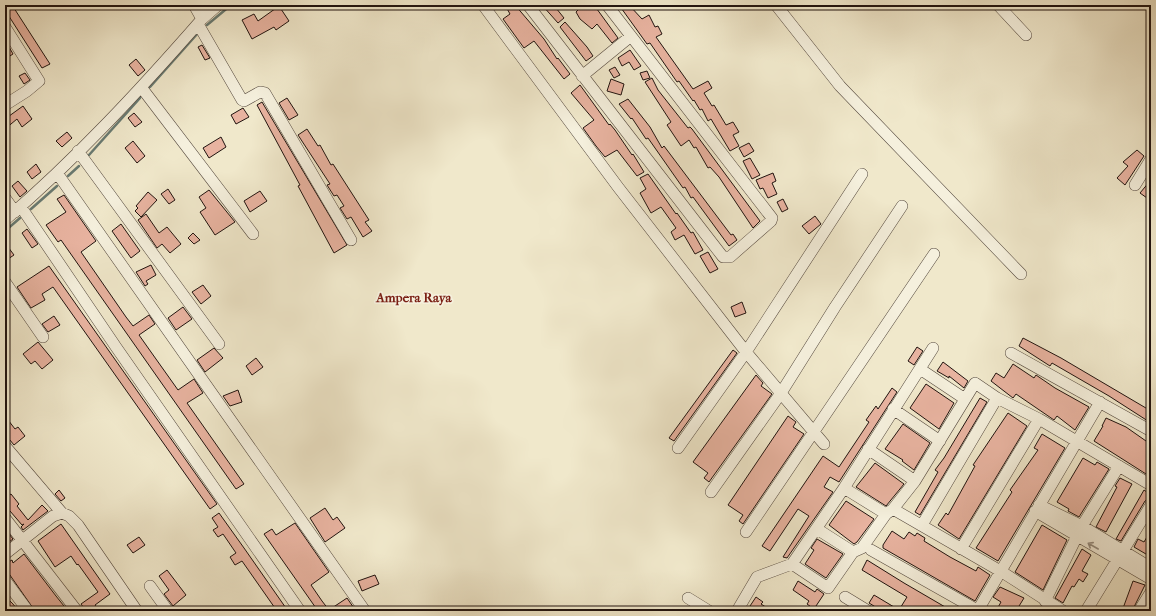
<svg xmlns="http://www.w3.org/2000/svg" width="1156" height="616" viewBox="0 0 1156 616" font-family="'IM FELL French Canon',serif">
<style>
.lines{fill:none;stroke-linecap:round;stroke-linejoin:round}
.stream{stroke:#697b73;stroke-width:2.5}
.building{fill:#e8b3a0;stroke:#20130f}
.minor-casing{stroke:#54483e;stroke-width:12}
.minor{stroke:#f5f0dd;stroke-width:11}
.oneway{stroke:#958d80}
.labels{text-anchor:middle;stroke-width:3.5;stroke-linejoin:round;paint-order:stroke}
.quarter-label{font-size:13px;font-weight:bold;fill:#7a1f14;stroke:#f5f0dd}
</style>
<rect width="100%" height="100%" fill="#f0e8cb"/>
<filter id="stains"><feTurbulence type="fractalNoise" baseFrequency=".005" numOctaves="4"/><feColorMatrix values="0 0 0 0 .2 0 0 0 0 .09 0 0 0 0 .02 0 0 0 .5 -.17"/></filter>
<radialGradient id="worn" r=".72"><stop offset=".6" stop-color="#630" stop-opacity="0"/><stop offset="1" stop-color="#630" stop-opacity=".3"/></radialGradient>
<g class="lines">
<path class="stream" d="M207,25L231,5
M150,87L198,33
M89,155L140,98
M68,176L79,166
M31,209L57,186
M5,231L20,218"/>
</g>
<path class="building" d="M5,5H12L50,64L42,68L5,10Z
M505,5H515L544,39L557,59L558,58L570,74L564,79L534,41L524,48L503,19L510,14Z
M542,5H559L556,8L564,18L558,23Z
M575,5H594L618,38L612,43L597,24L592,29L580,19L576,12L578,10Z
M619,5H629L642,19L649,15L655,27L658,26L662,34L656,37L693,89L708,81L712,88L704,93L712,106L714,105L726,125L733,122L739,132L733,135L739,146L730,151L711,119L708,121L702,109L700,110L694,100L693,101L679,81L677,82L650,43L647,44Z
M279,6L289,21L276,30L274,27L252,39L242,20L254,14L258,21Z
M565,22L587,47L593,56L586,61L560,27Z
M5,40L13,54L5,59Z
M202,45L210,58L205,60L198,47Z
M630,50L641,66L634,70L629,62L622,66L618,58Z
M136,59L145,70L138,76L129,65Z
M615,67L620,75L614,78L609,70Z
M647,71L650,78L643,80L640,73Z
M25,73L30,80L24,84L19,76Z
M652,78L658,90L688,128L690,127L692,129L760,221L753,228L719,177L710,167L708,168L696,147L694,148L689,140L681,146L667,125L671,122L645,82Z
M611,79L624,84L621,95L607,91Z
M580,85L609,125L610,124L615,130L632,155L633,154L644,172L637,176L617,150L605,157L596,146L583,128L594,120L571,93Z
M287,98L298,115L289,120L279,103Z
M628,99L650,127L662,148L664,146L731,235L733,234L737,240L729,246L693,197L691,198L685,187L683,188L648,138L646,139L632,118L631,119L619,104Z
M262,102L347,245L334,253L298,186L300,185L257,105Z
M23,106L32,119L22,127L17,119L5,129V119Z
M243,108L249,117L236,124L231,115Z
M134,113L142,122L135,127L128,118Z
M307,129L318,146L320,145L331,165L333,164L369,220L365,222L372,231L363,237L351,217L347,219L340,208L344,206L337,195L334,196L327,185L330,184L298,135Z
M67,132L72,138L62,147L56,141Z
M221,137L226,147L209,158L203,148Z
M133,141L145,156L137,163L125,148Z
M749,143L754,151L744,157L739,148Z
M1137,150L1144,156L1125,185L1117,178L1128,166L1123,162Z
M750,158L760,175L752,179L743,161Z
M36,164L41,172L32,179L27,172Z
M1151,172V192L1147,198L1140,193L1150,181L1147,178Z
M773,173L776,181L772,183L777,194L768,198L763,188L760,189L756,180Z
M648,174L676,214L677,213L691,233L693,232L703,250L695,254L684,235L675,240L671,232L676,228L661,207L651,213L640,193L646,189L640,178Z
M18,181L27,191L20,197L12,186Z
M168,189L175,200L169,204L161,194Z
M209,190L235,222L215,235L200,212L206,208L199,197Z
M260,191L267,201L250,212L244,201Z
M148,192L157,200L141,217L135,211L138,208L136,206Z
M64,195L96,241L81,252L126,317L133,326L149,315L155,324L139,335L151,352L178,390L194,379L203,393L187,403L244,484L236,489L61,240L58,242L46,225L66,212L57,199Z
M783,199L788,209L782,212L777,202Z
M146,214L159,233L167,227L181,244L170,253L162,244L157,248L138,220Z
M815,216L821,224L809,234L802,226Z
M121,224L140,251L131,258L112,231Z
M27,229L38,244L32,248L22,233Z
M193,233L200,240L194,244L188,238Z
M5,243L14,255L5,261Z
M708,252L718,269L710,273L700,256Z
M151,265L156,275L146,281L148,284L145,286L136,272Z
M49,266L217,504L210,509L53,287L42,294L45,300L31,308L17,287Z
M203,285L211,296L201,304L192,292Z
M742,302L746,313L735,317L731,307Z
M183,307L192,319L176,330L168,318Z
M54,316L60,325L48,332L42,324Z
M1023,338L1061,358L1151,411V423L1109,396L1052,363L1050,366L1019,346Z
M38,342L53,360L42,369L35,361L31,364L23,354Z
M917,347L923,351L914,365L908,361Z
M214,348L223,358L205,372L197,360Z
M733,350L737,353L674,441L669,438Z
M256,358L263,367L252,375L246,366Z
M943,362L968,381L964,388L949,376V378L937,371Z
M1013,364L1034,378L1036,375L1055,388L1089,407L1075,430L1057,416L1054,420L1016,394L1013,398L991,381L996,373L1004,378Z
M756,375L763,383L761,386L772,394L709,482L704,478L708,473L693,462Z
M926,384L954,403L939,429L910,408Z
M892,388L897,392L839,482L830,477L824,487L833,492L787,558L783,557L809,516L798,509L770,551L762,546L823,456L839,467L869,422L866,420L876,406L878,409Z
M238,390L242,402L230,406L223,396Z
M980,398L987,402L920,515L915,512L938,472L935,470L944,458Z
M1008,413L1027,426L959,539L938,525L946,513L948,515L975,466L973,465Z
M5,416L15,429L18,427L25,436L14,445L5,434Z
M788,416L796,422L793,427L804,434L743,524L739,521L743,515L728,505Z
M1106,418L1126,427L1146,441L1148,437L1151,438V466L1146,474L1094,441L1103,426H1102Z
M903,424L930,443L914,470L902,461L903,460L885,449Z
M1042,434L1065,448L998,561L976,548L1012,492L1010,490L1038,450L1034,448Z
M1083,458L1095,465L1097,462L1109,469L1079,517L1068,511L1069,509L1057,502Z
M875,463L904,484L886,506L856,487Z
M1120,478L1132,484L1106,532L1096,527L1117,487L1115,486Z
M59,490L65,498L61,501L55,494Z
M1144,490L1151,495V498L1145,501L1121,541L1116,539Z
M11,494L19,504L17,506L28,520L42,505L48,511L23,530L21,527L24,524L22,525L10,511H5V498Z
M846,501L874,519L857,542L854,544L829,525Z
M325,508L333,520L337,517L345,528L325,542L310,518Z
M219,513L244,548L288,611H277L242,561L235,565L230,557L236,553L223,534L218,537L213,530L218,527L212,518Z
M295,523L329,572L311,585L322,601L329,610L347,598L356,611H318L264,534L272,529L276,535Z
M61,524L110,594L95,605L99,611H86L81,604L98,592L78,564L77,565L71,556L55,567L38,541Z
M1042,525L1067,540L1043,590L1015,572Z
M5,529L13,539L5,545Z
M1151,530V557L1134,547L1138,539L1144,542Z
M892,531L904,539L909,532L915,536L917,533L925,538L924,541L950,557L976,571L978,567L990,575L975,601L883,548V545Z
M139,537L145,545L133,553L127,545Z
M817,539L843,554L826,578L805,564L814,550L811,548Z
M1082,549L1091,555L1082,571L1088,574L1083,582L1079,579L1074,587L1072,586L1063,603L1055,598Z
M24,554L56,596L68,611H35L5,568V564L12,560L13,563Z
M867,560L904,583L952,611H882L869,603L874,595L899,610L907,597L862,570Z
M167,570L186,595L173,606L164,594L169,590L159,576Z
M375,575L379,584L362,591L358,581Z
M798,581L815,592L817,589L824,594L814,609L807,604L809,601L793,590Z
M1133,581L1145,585L1132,611H1122Z
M1000,587L1024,598L1016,611H996L1001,602L993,597Z
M5,596L12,603L19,611H5Z
M756,597L763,602L761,604L772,611H757L750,606Z"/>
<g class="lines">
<g class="minor-casing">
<path id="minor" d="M194,5L202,19
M483,5L618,187L746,352L824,444
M528,5L723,257H730L771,221L772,218L607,5
M776,5L840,86L1021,274
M998,5L1026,35
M198,24L242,100L244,101L260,92L265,93L351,240
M5,27L39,81L27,91L5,105
M582,76L631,36
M141,87L253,234
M78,151L219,344
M57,173L365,611
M1135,185L1151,159
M5,198L15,212
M21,207L116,347L300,611
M5,220C76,159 140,90 202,19L218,5
M5,282L43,337
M1011,353L1151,431
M920,369L965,399
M893,409L940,441
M5,446L62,513
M678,448L746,352L862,174
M868,449L915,481
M844,488L886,514
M711,492L781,393L835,307L902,206
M1039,505L1082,526L1151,568
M893,509L1002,572L1063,611
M1035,511L1151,579
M5,518L77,611
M922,525L997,398
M817,529L853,552
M746,532L934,254
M961,549L1039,419
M871,550L979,611
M5,554L53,516L62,513L69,516L78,525L137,611
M792,564L828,588L853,552L862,548L886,514L893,509L915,481L975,383L997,398L1039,419L1151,485
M5,580L28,611
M150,586L168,611
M845,597L868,611
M688,598L709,611
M1045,601L1082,526L1119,466
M978,610L1100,402
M737,611L757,577L792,564L844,488L933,348
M1086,611L1151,505
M1139,611L1151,592"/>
</g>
<use href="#minor" class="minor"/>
</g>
<defs><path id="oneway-shaft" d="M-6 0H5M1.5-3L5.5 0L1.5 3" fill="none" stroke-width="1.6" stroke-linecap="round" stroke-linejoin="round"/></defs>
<use class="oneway" href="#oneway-shaft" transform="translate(1093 546) rotate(-150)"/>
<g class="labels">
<g class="quarter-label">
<text x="414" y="302">Ampera Raya</text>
</g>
</g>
<rect width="1156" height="616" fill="none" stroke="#f0e8cb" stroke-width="20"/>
<rect x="6" y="6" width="1144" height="604" fill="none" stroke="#20130f" stroke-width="2"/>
<rect x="10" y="10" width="1136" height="596" fill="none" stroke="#20130f"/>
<rect width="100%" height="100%" filter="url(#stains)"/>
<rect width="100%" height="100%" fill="url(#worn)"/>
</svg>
